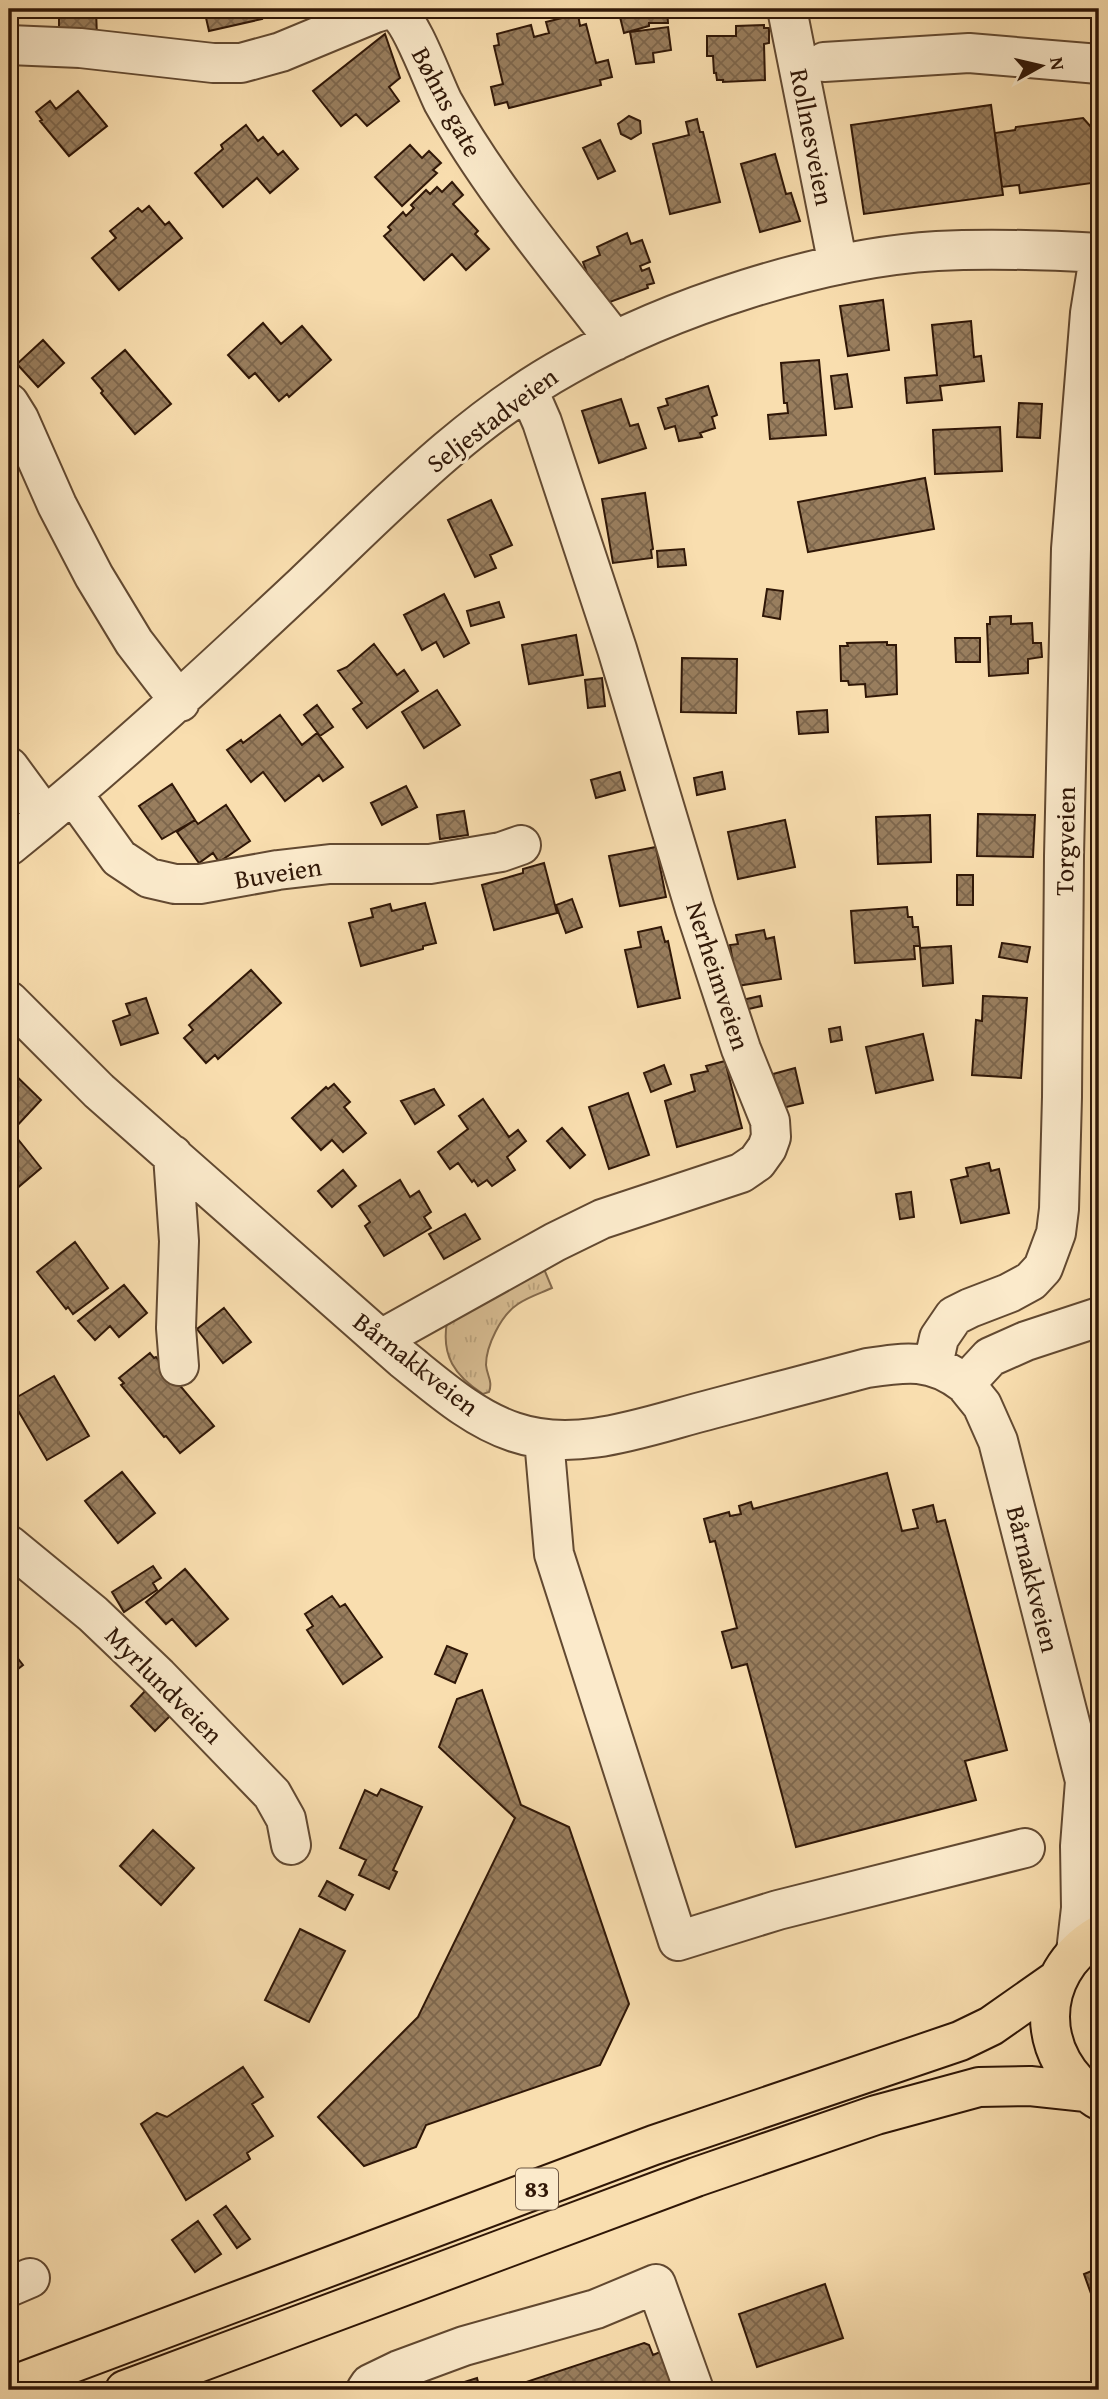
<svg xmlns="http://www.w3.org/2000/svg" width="1108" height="2399" viewBox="0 0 1108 2399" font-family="'Gentium Book Plus',serif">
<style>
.grass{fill:url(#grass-tufts);stroke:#846a4c;stroke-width:2}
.building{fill:url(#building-cross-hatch);stroke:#301707;stroke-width:2}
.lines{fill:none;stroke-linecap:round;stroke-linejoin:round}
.minor-casing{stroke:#624931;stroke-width:42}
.highway-casing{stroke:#301707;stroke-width:42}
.minor{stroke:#fbeacb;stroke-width:38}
.highway{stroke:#f9deaf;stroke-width:38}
.labels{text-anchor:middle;stroke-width:6;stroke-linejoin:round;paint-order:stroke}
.shield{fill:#fbeacb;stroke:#6d5642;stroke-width:2}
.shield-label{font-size:24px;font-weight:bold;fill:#301707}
.street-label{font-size:26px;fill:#301707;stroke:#fbeacb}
</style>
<defs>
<pattern id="grass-tufts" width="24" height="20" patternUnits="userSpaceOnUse" patternTransform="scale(1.75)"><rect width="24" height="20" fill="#d7bc92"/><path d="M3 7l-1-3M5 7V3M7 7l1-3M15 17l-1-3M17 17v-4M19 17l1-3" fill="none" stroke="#b9a17c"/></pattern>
<pattern id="building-cross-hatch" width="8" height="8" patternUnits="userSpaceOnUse" patternTransform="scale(1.75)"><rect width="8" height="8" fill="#997e5e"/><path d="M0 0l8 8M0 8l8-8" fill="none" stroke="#7d664c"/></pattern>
</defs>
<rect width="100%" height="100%" fill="#f9deaf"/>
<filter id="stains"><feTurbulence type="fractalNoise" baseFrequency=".00286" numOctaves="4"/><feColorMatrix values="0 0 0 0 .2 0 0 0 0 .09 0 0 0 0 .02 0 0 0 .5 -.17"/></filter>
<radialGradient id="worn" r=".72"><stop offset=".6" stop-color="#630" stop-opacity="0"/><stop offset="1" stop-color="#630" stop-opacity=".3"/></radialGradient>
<path class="grass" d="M544,1269L552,1288C541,1293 528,1297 518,1304C501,1315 486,1346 486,1365C487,1376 493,1381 489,1392L483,1394C455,1376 441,1356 447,1322Z"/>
<path class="building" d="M96,9L97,38L59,39V10Z
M204,9H259L262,19L209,31Z
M618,9H667L668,23H649V26L624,33Z
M707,9H744L745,14L707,16Z
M578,14L580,26L586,24L596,63L608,60L612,77L600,80L601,85L509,108L507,102L495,105L491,87L503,84L494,46L499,45L497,34L531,25L534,37L549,33L546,22Z
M764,25V28H769V43L764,44L765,80L723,82V80H717L716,73H714L713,56H707V36H736V26Z
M668,27L671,50L653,53L654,62L636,64L630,32Z
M385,34L400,78L389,87L399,101L367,126L356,114L341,126L313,91Z
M78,91L107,126L69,156L40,121L42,120L36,112L50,101L56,109Z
M991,105L1003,195L864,214L851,125Z
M629,116L640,121L641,133L631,139L621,134L618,124Z
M1083,118L1099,136V182L1020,193L1019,185L1002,187L995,133L1015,130L1016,127Z
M697,119L700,132H703L720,202L670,214L653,144L689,135L686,122Z
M246,125L258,141L263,137L278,155L283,151L298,169L270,193L257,178L223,207L195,173L223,149L221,145Z
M600,140L615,171L598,179L583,148Z
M410,145L422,158L429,151L441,163L433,170L437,173L402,206L375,177Z
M775,154L786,194L791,193L800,221L760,232L741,164Z
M452,182L463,195L453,204L478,231L475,234L489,249L466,270L452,254L424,280L384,236L391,230L388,227L403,212L406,216L414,208L411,205L426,190L430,194L437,187L442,192Z
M149,206L165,225L169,222L182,238L119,290L92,258L116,238L110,231L138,208L142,212Z
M627,233L631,244L642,240L650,262L640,266L642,271L649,268L654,283L647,285L648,288L599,306L583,262L600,255L597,247Z
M883,300L889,350L848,356L840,306Z
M971,321L974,357L981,356L984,381L940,386L942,400L907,403L905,378L937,375L932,325Z
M263,323L281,344L302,326L331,360L289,397L287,394L279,401L255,373L249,378L228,355Z
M43,340L64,363L38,387L17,364Z
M125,350L171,404L135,434L101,393L103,391L92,378Z
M819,360L826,435L770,439L768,415L788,413L787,403H784L781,363Z
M847,374L852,407L835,409L831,376Z
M708,386L717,415L712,417L715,428L700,433L702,437L679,441L675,426L665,429L658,408L668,405L666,399Z
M621,399L630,426L638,424L646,448L599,463L582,411Z
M1019,403L1042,404L1040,438L1017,437Z
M1000,427L1002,471L935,474L933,430Z
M925,478L934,529L808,552L798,502Z
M645,493L653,549L651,550L652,558L613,563L602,499Z
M491,500L512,545L490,555L496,568L475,577L448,520Z
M684,549L686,565L658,567L657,551Z
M767,589L783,591L780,619L763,616Z
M444,594L469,643L444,657L436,642L422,650L404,615Z
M499,602L504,617L471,626L467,611Z
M1011,616V624L1032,623L1033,643H1041L1042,657L1028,659V673L989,676L987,624H990V617Z
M576,635L583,675L529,684L522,645Z
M955,638H980V662H956Z
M887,642V645H896L897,694L866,697L865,684L849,685L848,681H841L840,646H848L847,643Z
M374,644L397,675L404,670L418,691L367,728L353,709L362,703L338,671L347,667Z
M682,658L737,659L736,713L681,712Z
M602,678L605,706L588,708L585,680Z
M437,690L460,725L424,748L402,712Z
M317,705L333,727L320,736L304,715Z
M827,710L828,732L799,734L797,712Z
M280,715L302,745L317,733L343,767L323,781L319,775L285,801L263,772L251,782L227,750L241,740L243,743Z
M620,772L625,790L596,798L591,780Z
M722,772L725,789L697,795L694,778Z
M172,784L195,820L162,839L139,806Z
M406,786L417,807L382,825L371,803Z
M226,805L250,841L219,862L213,853L199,863L177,832L195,820L198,824Z
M464,811L468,835L440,839L437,815Z
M978,814L1035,815L1033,857L977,856Z
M930,815L931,862L878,864L876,817Z
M785,820L795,867L738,879L728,832Z
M656,847L666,897L620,906L609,856Z
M544,863L557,913L494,930L482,885L523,873V869Z
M957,875H973V905H957Z
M572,899L582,927L566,933L556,905Z
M425,903L436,943L423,946V949L361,966L349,923L373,917L371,909L390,904L392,911Z
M907,907L908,917H912L913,927H918L920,946H914L915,959L855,963L851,911Z
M661,927L665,942L668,941L680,998L638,1007L625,950L641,947L638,932Z
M764,930L766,939L774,937L781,979L737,986L730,945L738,944L736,935Z
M1002,943L1030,947L1027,962L999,957Z
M951,946L953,983L923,986L920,948Z
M251,970L281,1003L218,1059L215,1055L206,1063L184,1038L193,1030L189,1025Z
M760,996L762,1006L744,1010L742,1000Z
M983,996L1027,998L1021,1078L972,1075L976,1020L982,1021Z
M146,998L158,1033L121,1045L113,1021L130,1015L126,1004Z
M840,1027L842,1040L831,1042L829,1029Z
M923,1034L933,1080L876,1093L866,1047Z
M725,1061L742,1128L677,1147L665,1101L695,1091L691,1075L708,1071L706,1066Z
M664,1065L671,1084L651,1092L644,1073Z
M795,1068L803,1103L782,1108L773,1074Z
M9,1069L41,1100L14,1129L9,1124Z
M334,1084L350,1102L344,1107L366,1133L343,1152L332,1140L321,1150L292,1118L326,1087L328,1089Z
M434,1089L444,1105L415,1124L401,1101Z
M628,1093L649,1155L609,1169L589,1107Z
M483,1099L509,1137L518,1130L526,1141L507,1157L515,1170L492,1186L487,1180L478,1186L474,1180L472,1182L458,1163L450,1169L438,1152L468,1129L459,1116Z
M9,1128L41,1168L9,1195Z
M562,1128L585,1155L570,1168L547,1141Z
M989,1163L991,1171L999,1169L1009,1213L961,1223L951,1180L968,1176L966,1168Z
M343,1170L356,1186L332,1207L318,1191Z
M400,1180L410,1197L419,1191L431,1212L424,1217L431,1228L384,1256L365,1226L370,1222L359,1206Z
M911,1192L914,1217L900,1219L896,1194Z
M465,1214L480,1239L444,1259L429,1234Z
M75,1242L108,1288L73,1314L68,1307L66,1309L37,1272Z
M124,1285L147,1313L119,1337L110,1326L95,1340L78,1321Z
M224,1308L251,1342L223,1363L197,1329Z
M150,1353L154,1358L156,1357L214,1426L180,1453L166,1436L164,1437L121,1385L124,1383L119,1378Z
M54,1376L89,1436L47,1460L12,1400Z
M122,1472L155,1513L118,1543L85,1501Z
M887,1473L902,1531L918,1528L913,1510L933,1505L937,1522L945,1520L1007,1750L965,1761L976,1800L796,1847L747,1664L732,1668L722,1632L737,1628L715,1541L710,1542L704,1519L729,1512L730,1516L741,1514L739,1506L751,1502L753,1509Z
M153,1566L161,1578L153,1583L157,1590L124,1612L112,1592Z
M185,1569L228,1619L196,1646L172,1619L166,1624L146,1602Z
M332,1596L340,1607L345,1604L382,1657L343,1684L307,1630L313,1626L305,1614Z
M447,1646L467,1654L455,1683L435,1674Z
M9,1647L23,1665L9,1676Z
M146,1690L171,1715L155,1731L131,1706Z
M482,1690L521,1805L569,1827L629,2004L600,2065L426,2125L416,2147L364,2166L318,2117L418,2017L515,1818L439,1747L457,1699Z
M381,1789L422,1807L393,1870L397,1872L389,1889L359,1875L366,1860L340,1848L365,1790L377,1796Z
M153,1830L194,1868L161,1905L120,1866Z
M327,1881L353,1895L345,1910L319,1896Z
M300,1929L345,1951L309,2022L265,2000Z
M243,2067L263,2097L252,2104L273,2136L247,2153L250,2159L186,2200L141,2124L157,2113L167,2117Z
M226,2206L250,2239L237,2248L214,2215Z
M198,2221L221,2254L195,2272L172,2240Z
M1099,2268V2316L1084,2274Z
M825,2284L843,2338L757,2367L739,2314Z
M644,2343L649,2345L653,2355L660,2352L675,2390H489L507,2384L508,2388Z
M477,2378L480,2390H439Z"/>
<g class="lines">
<g class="minor-casing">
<path id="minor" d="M787,9L838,265
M9,45L80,48L213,63H241L281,52L375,13C382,11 389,8 396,12C412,22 433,82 443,102C491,188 555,263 615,341
M824,62L969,53L1099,64
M9,403L19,419L57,505L94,576L134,642L180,702
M9,767L45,816
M73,794L119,858L149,878L175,884H200L278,870L330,864H430L501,852L521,845
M9,846C112,763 208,674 304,584C387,505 468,420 568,365C671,307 820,258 937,251C991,248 1045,250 1099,253
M9,1001L99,1091L403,1359C437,1386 472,1418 514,1432C578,1454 649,1425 712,1409C764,1395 815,1382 867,1368C906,1362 932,1358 965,1384L990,1357L1026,1341L1099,1317
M173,1155L179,1241L176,1328L179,1366
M381,1339L555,1242L602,1219L741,1173L757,1162L767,1148L771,1137L770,1121L741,1049L695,909L617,649L542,422L528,390
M933,1365L939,1338L954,1316L970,1308L1009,1293L1031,1281L1043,1268L1056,1233L1059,1209L1062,1097L1064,856L1071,549L1090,313L1099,257
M965,1384L982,1405L998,1441L1085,1781L1099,1807
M544,1439L554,1554L678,1941L778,1910L1025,1848
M9,1545L93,1614L158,1676L272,1794L286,1819L291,1845
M1076,1952L1081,1908L1080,1846L1085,1781
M9,2287L30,2278
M366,2390L370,2384L399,2370L464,2346L596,2309L656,2284L694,2390"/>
</g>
<g class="highway-casing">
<path id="highway" d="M1097,2099C1035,2059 1033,1974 1099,1935
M10,2390L19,2383L654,2145L960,2041L991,2026L1058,1979
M125,2390L696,2177L876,2115L979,2087L1030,2086L1086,2092"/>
</g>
<use href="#minor" class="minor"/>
<use href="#highway" class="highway"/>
</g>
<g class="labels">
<rect class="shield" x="516" y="2168.5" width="42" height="41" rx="5"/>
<g class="shield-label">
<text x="537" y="2197">83</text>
</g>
<g class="street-label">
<text transform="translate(447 102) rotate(62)" y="9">Bøhns gate</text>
<text transform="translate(812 137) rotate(79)" y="9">Rollnesveien</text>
<text transform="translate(492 420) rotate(-37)" y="9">Seljestadveien</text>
<text transform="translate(1065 841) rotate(-89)" y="9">Torgveien</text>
<text transform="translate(278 873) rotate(-9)" y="9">Buveien</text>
<text transform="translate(718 976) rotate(72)" y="9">Nerheimveien</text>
<text transform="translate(416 1364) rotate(38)" y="9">Bårnakkveien</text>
<text transform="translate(1033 1579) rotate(76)" y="9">Bårnakkveien</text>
<text transform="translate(164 1685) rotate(45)" y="9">Myrlundveien</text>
</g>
</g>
<rect width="1108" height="2399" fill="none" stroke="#f9deaf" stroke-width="35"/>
<rect x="10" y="10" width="1087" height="2378" fill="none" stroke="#301707" stroke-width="3.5"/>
<rect x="18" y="18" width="1073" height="2364" fill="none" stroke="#301707" stroke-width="2"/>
<g transform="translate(1041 66) rotate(82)" stroke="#fbeacb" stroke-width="5" paint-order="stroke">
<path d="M0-5L12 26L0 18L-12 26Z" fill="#301707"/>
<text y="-10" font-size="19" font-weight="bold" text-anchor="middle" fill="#301707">N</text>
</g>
<rect width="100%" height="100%" filter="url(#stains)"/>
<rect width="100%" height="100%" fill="url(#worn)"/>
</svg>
